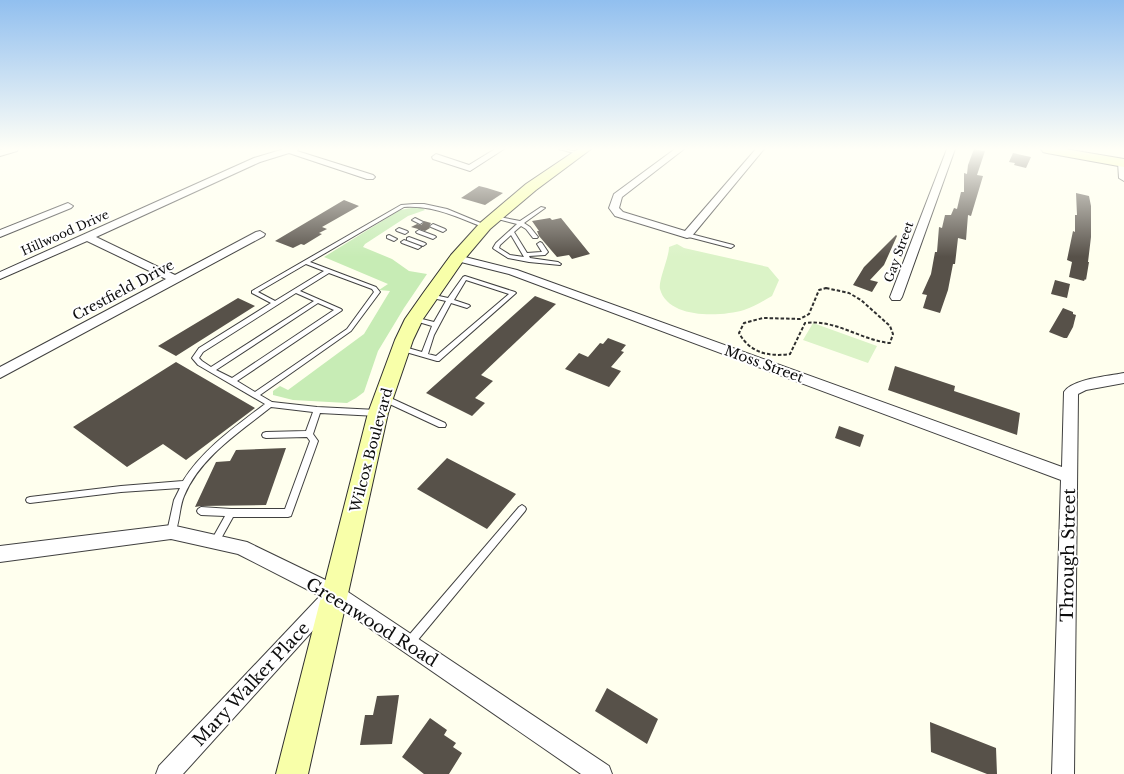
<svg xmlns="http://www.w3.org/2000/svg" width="1124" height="774" viewBox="0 0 1124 774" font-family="'Libre Baskerville',serif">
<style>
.green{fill:#c7ecb5}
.pitch{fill:#dbf3c7}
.building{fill:#575149}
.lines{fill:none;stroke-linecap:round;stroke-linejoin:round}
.lane-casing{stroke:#404040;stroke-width:2}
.street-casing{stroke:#404040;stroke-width:2}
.secondary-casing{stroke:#2f2f2f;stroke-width:2}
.path{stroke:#2f2f2f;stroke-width:2;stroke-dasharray:3.5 2;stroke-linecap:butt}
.lane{fill:#fff;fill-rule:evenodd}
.street{fill:#fff;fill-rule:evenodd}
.secondary{fill:#f8ffa9;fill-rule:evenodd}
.labels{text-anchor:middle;stroke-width:4;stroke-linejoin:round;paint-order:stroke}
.far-street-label{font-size:12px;fill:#0d0d0d;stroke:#fff}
.street-label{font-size:14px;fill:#0d0d0d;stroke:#fff}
.near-street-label{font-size:17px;fill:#0d0d0d;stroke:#fff}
</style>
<rect width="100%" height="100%" fill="#ffe"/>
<path class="green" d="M417,207H421L425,210L408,216L365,244L363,247L392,259L409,271L427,274L404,308L378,351L364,392L356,398L347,403L293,400L273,395V391L280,386L288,390L364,334L390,291L379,290L388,284L324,257L400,210Z"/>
<path class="pitch" d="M677,244L684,248L768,267L779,280L772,296C763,301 754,307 744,310C720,317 668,319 660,289C658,281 669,258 669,247Z
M813,323L877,346L868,363L803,340Z"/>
<path class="building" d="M974,149L985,151L977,175L983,176L971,216L968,215L966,240L958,238L955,264H953L948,290L940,313L923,308L927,295L922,294L931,274L935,252H937L939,227L942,228L945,215H951L954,208L957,209L961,192H964V173L967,174L968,165Z
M1013,153L1031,157L1026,168L1014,165L1015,163L1009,162Z
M479,186L487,188L503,193L485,205L461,198Z
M1076,193L1089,196L1091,206V237L1088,262H1089L1086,280L1085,279L1084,281L1069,277L1072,262L1067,260L1073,231L1075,232V215H1077Z
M344,200L359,206L322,227L327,229L319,233L322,234L304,245L301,244L293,248L275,241Z
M550,218L552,220L561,218L590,254L572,259L569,255L557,257L539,236L537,231H539L532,221Z
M424,221L431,223L429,226L430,228L425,231L411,227L417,224L421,225L424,222Z
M896,235L897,236L884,265L870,280L878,282L872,292L853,285L864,267Z
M1055,280L1070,284L1067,298L1051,294Z
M535,296L556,304L481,375L493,381L475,398L485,403L472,416L426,393Z
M238,298L255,306L176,356L158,346Z
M1063,308L1073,312V314L1076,315L1073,327L1067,338H1064L1049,332Z
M608,338L626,345L621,351L624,352L611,367L621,371L609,387L565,369L579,353L588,357L600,343L603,344Z
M176,362L255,408L186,460L163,444L127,467L73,427Z
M895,366L955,386L954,391L1020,413L1017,435L888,390Z
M839,426L864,435L860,447L835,438Z
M286,448L266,505L201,506L195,507L216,462L230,461L236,450Z
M447,458L516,494L487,529L417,489Z
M607,688L658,719L647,744L595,711Z
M399,695L392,744L360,745L365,715H373L377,696Z
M430,718L447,730L444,735L456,743L453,747L462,753L449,774H424L402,757Z
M930,722L996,748L997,774H987L931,752Z"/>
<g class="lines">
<g class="lane-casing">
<path id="lane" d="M559,149H565L580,153L578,154Z
M414,204H424L447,209L488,226L485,228L483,227C457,217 433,205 404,207L310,262L376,287L380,292L351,331L260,395L272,402L317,407L377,410L380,411L381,413L380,415L377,416L320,413L313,434L318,441L291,516L288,517H233L218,544L215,545L212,544L211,541L225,516L201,515L198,513L197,511L198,509L201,507L231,509H285L310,441L307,437L266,438L263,437L262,435L263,433L266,432L306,431L313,412L271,407C240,432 200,457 184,496C179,508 180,523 174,535L171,536L168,535L167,532L174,500L180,488L121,492L30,503L27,502L26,500L27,498L30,497L121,486L183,481C203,449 235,427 265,404L198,365L192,358L199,348L271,303L252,293V291L401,205ZM306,264L324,271L275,301L258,292ZM329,273L372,289L374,292L347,329L255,392L237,381L341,311L342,310L341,309L300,291ZM296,293L314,301L211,367L202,361L199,358L203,352ZM318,303L334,310L232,378L216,370Z
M541,207L545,208L524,223L530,227L538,237L537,238H533L526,229L521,226L514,232L527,253L541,252H542L537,244L540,242L542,243L548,252L545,255L529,256L530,258L558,262L561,264L560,265L529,262L508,258L494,249L493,248L496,243L517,224L494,218V216L520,221ZM511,235L524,257L510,255L499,248L500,245Z
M415,218L423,222L420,224L412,220Z
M433,224L445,229L446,230L443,232L431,227L430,226Z
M399,228L407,231L408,232L405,234L397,231L396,230Z
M419,230L435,236L436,237L433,239L417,233L416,232Z
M687,233L733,245L734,246L731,248L685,236V234Z
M389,235L397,239L394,241L387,238V236Z
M409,237L425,243L426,244L423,246L407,240V238Z
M404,240L420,246L421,247L418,249L402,243L401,242Z
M465,276L515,292L516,293L439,361H437L399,350L398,348L401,346L422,352L432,326L412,320L411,319L414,317L434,322L446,301L428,297L427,296L430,294L448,298L463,277ZM466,280L509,294L436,356L428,354L434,335L451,303L467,308L470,306L469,305L454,300Z
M384,395L445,423L446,425L445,427H439L381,400L380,398Z
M522,505L525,507L526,509L525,511L412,647L408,649L404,647L403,644L404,641L519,507Z"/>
</g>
<g class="street-casing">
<path id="street" d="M6,149H18L17,151L0,156V150Z
M284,149H298L297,151L373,175L375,177L373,179H367L289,153L260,162L96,237L175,275L256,232L260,231L265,234L264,236L0,378V367L166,279L87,241L0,279V272L254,158Z
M495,149H504L470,171L433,159L432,157L436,154L469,165Z
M675,149H684L622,197L619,208L623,212L685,231L756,149H764L691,237L687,238L615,216L609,208L614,194Z
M947,149H955L902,297L900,300H892L890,297Z
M1122,159L1124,160V181L1119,178L1118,162Z
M68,203L73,206L71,208L0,237V230Z
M457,255L517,270L1062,467L1064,392C1072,379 1109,376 1124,373V383L1086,390L1078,394L1074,774H1052L1061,480L509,274L453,260L451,258L453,256Z
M171,525L247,542L342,588L609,766L612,774H581L336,605L183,774H156L159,766L320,596L238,554L171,539L0,562V546Z"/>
</g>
<g class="secondary-casing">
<path id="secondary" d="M578,149H591L536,190L490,229L463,261L423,319L413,340L388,413L308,774H276L368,413L395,340L405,319L424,292L451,255L480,223L526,184Z
M1041,149H1065L1124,159V167L1047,153L1043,152Z"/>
</g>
<path class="path" d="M826,288L849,293L861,300L890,326L893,334L890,343C860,340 836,319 805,323L790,354C769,357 750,353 739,333L744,323L763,318L800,319L809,314L819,290Z"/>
<use href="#lane" class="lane"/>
<use href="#street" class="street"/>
<use href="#secondary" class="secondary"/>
</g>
<linearGradient id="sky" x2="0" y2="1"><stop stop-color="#91bfef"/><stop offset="0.58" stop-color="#fffff7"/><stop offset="1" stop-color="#fffff7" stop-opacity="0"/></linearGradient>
<rect width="1124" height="257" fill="url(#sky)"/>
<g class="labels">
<g class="far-street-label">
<text transform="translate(65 233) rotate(-24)" y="4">Hillwood Drive</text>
<text transform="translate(899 252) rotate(-70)" y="4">Gay Street</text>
</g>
<g class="street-label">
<text transform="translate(123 290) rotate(-28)" y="5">Crestfield Drive</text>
<text transform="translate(764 364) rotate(20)" y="5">Moss Street</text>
<text transform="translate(371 450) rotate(-75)" y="5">Wilcox Boulevard</text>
</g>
<g class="near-street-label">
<text transform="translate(1068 555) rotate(-89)" y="6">Through Street</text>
<text transform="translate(372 622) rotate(32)" y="6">Greenwood Road</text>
<text transform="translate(251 684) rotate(-47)" y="6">Mary Walker Place</text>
</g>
</g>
</svg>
